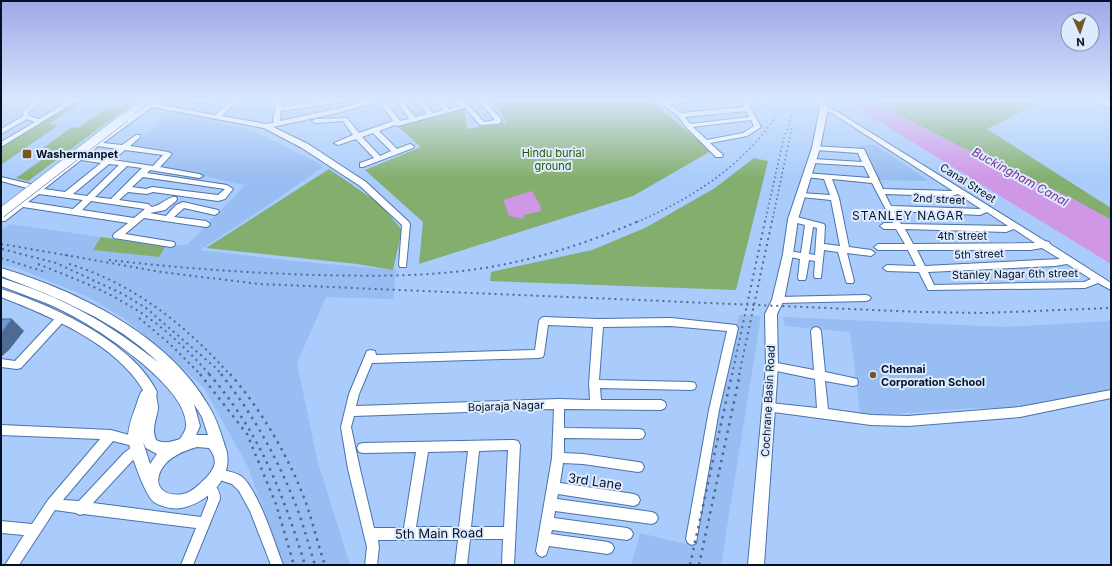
<svg xmlns="http://www.w3.org/2000/svg" width="1112" height="566" viewBox="0 0 1112 566" font-family="Inter,sans-serif">
<style>
.built{fill:#98bdf2}
.green{fill:#83ae6e}
.water{fill:#d097e6}
.lines{fill:none;stroke-linecap:round;stroke-linejoin:round}
.minor-casing{stroke:#4a73a9;stroke-width:2}
.major-casing{stroke:#4a73a9;stroke-width:2}
.minor{fill:#fff;fill-rule:evenodd}
.major{fill:#fff;fill-rule:evenodd}
.rail-far2{stroke:#51698b;stroke-width:1.5;stroke-dasharray:1.5 3;stroke-linecap:butt}
.rail-far1{stroke:#51698b;stroke-width:2;stroke-dasharray:2 4;stroke-linecap:butt}
.rail{stroke:#51698b;stroke-width:2.5;stroke-dasharray:2.5 5;stroke-linecap:butt}
.major-bridge-casing{stroke:#4a73a9;stroke-width:10;stroke-linecap:butt}
.major-bridge{stroke:#fff;stroke-width:9}
.shaded-wall{fill:#4c6a92}
.building{fill:#6d98d0;stroke:#4c6a92}
.poi-dot{fill:#725529;stroke:#deebfe;stroke-width:1.5}
.labels{text-anchor:middle;stroke-width:4;stroke-linejoin:round;paint-order:stroke}
.park-label{font-size:11px;fill:#275900;stroke:#deebfe}
.poi-label{font-size:11px;font-weight:bold;fill:#031126;stroke:#deebfe;text-anchor:start}
.street-label{font-size:11px;fill:#031126;stroke:#deebfe}
.water-label{font-size:12px;font-style:italic;fill:#773390;stroke:#deebfe}
.neighbourhood-label{font-size:12px;letter-spacing:1px;fill:#031126;stroke:#deebfe}
.near-street-label{font-size:13px;fill:#031126;stroke:#deebfe}
</style>
<rect width="100%" height="100%" fill="#a9ccfc"/>
<path class="built" d="M170,113L252,130L324,166L267,206L200,250L294,261L396,270L393,299L326,297L297,363L317,459L350,565H284L247,465L204,388L162,349L122,317L84,295L17,268L1,265V230L10,224L101,237L94,250L158,257L165,247L188,244L245,185L159,166L173,153L129,148Z
M860,145H875L929,181L877,180Z
M739,315L761,316L721,565H631L640,533L686,544Z
M783,317L1006,327L1111,321V389L1012,409L974,408L866,416L860,412L850,332L785,326Z"/>
<path class="green" d="M77,100H86L49,124L57,126L1,165V146Z
M132,100H137L28,181L16,178L47,156L36,153L72,127L78,128L109,106L120,108Z
M492,100H650L711,151L633,196L419,264L423,222L365,170L421,147L397,126L464,108L467,129L507,122Z
M871,100H1045L987,129L1111,208V220L1073,199L961,147Z
M754,158L768,161L736,290L490,281L491,272L592,250L645,228L715,188Z
M329,169L380,204L402,230L393,270L357,264L206,248Z
M101,237L165,247L159,257L93,250Z"/>
<path class="water" d="M844,100H871L961,147L1073,199L1111,220V264Z
M532,191L540,205L541,211L524,215L523,219L509,216L503,200Z"/>
<g class="lines">
<g class="minor-casing">
<path id="minor" d="M5,100H12L1,106V101Z
M38,100H45L28,112L29,116L39,119L71,100H78L1,147V142L35,122L27,119L1,134V129L23,116V110Z
M154,100H161L157,104L215,115L232,100H238L222,116L266,124L273,123L276,100H282L281,107L332,100H346L343,102L281,111L280,121L336,109L372,100H381L380,101L337,113L273,127L308,144L366,182L409,222L410,224L406,267H400L399,265L402,225L360,186L302,148L264,128L152,107L103,143L122,145L136,135H140V137L130,146L168,152L172,154L160,167L199,174L203,176L199,178L150,170L147,173L227,185L233,189L225,199L218,201L153,192L147,194L128,192L119,200L148,204L152,207C162,205 168,196 176,197L177,199L176,201L165,210L150,213L166,216L176,205L183,202L218,210L219,212L215,215L184,208L174,217L206,221L210,224L209,226L206,227L144,218L125,234L174,242L175,244L174,246L171,247L114,238L113,236L114,234L128,223L23,207L5,221H1V216L34,190L1,181V177L39,186L94,142ZM98,146L118,149L106,159L86,157ZM125,150L163,155L153,166L113,160ZM81,160L101,163L65,192L44,189ZM109,164L119,165L87,196L73,194ZM127,166L142,168L111,199L95,197ZM143,177L225,189L218,195L152,187L146,189L132,187ZM39,194L83,200L73,209L28,202ZM91,201L145,209L134,218L82,210Z
M189,100H218L216,103L214,104L192,102Z
M398,100H402L415,117L427,114L416,100H422L433,113L443,110L435,100H441L449,109L458,106L453,100H459L461,102H466L484,122L495,120L478,100H484L502,120L500,123L498,124L480,125L465,108L398,126L395,125L379,131L397,149L410,144L414,146L413,148L363,167H360V163L374,158L356,139L338,145L334,143L353,135L343,121L315,123L312,121L315,119L347,118L359,133L393,121L382,105L383,104H387L400,121L409,119L397,101ZM373,133L391,151L380,156L362,137Z
M657,100H697L694,102L669,104L681,113L744,107L740,100H746L761,127L747,136L710,143L723,155L722,157H716L686,127L678,116ZM746,111L749,117L690,124L685,117ZM751,120L754,126L743,133L707,140L693,127Z
M757,100H763L766,104L761,105Z
M1093,100H1101L1111,104V108Z
M824,106L836,111L1045,241L1049,242L1050,244L1111,283V290L1098,283L1085,288L928,290L919,272L887,271L883,268L887,265L916,266L908,250H878L874,247L878,244H905L896,229H884L880,226L884,223H893L872,183L832,179L839,198L849,247L871,250L875,253L871,256L847,253L854,281L853,283H847L846,281L838,252L824,250L821,278H815L814,276L815,261L809,260L806,278L805,280H799L798,278L800,259L785,256L784,254L788,251L801,253L805,225L790,221L789,219L790,217L793,216L824,224L825,226L824,244L840,246L831,200L801,197L797,195L801,193L830,195L824,179L805,177V173L870,178L864,166L813,163L809,161L813,159L862,162L858,153L816,150L812,148L813,146L864,149L883,189L953,191L832,113L822,109V107ZM885,194L945,196H952L958,194L981,209L891,206ZM894,211L980,215L987,212L1008,226L901,224ZM813,227L817,228L815,255L809,254ZM905,229L1006,232L1014,229L1035,243L913,244ZM1042,248L1060,259L925,266L917,250H1030ZM1067,264L1091,279L1084,282L934,285L928,272L1055,266Z
M866,295L869,296L871,298L869,300L866,301L778,303L775,302L773,300L775,298L778,297Z
M61,314L64,315L66,318L64,321L21,368L17,369L1,367V359L15,361L58,315Z
M544,317L598,319L671,318L736,325L738,328L719,410L696,543L692,545L688,543L686,539L709,410L727,331L671,326L603,327L599,380L691,382L695,383L696,386L695,389L691,390L600,388L601,400H661L665,402L666,405L665,408L661,410L564,409V428L639,429L643,430L645,434L643,438L639,439L564,438V453L583,454L638,462L642,463L644,467L642,471L638,472L583,464L563,463L560,483L634,494L638,496L640,500L638,504L634,506L558,494L557,499L652,512L656,514L658,518L656,522L652,524L555,511L554,518L627,528L631,530L633,534L631,538L627,540L552,530L551,534L608,542L612,544L614,548L612,552L608,554L549,546L546,555L542,557L538,555L536,551L552,458L554,409L354,416L351,427L360,469L374,528H404L416,452L363,453L359,452L357,448L359,444L363,443L514,440L518,441L520,445L514,565H502L503,539H470L467,565H455L458,540H378L379,547L377,565H365L367,547L348,469L341,427L349,394L367,351L371,350L375,351L376,355L535,350L539,321L541,318ZM548,325L593,327L589,384L590,400L559,399L356,406L359,394L372,363L539,358L543,357L544,354ZM508,450L504,527H471L479,451ZM468,451L459,527H416L428,452Z
M816,327L819,328L821,331L825,372L853,378L857,379L858,382L857,385L853,386L825,381L828,409L871,415L908,416L1020,407L1111,390V398L1020,417L908,426L871,425L766,411L765,408L766,405L770,403L817,408L815,379L772,370L768,369L767,366L768,363L772,362L814,370L811,331L813,328Z
M1,425L111,430L140,438L142,442L139,446L143,450L141,454L132,461L93,503L201,517L208,499V495L202,487L204,483L208,481C216,485 220,490 220,499L193,565H181L196,528L83,514L80,515L76,513L55,510L19,565H5L24,535L1,533V521L32,524L48,500L100,439L1,435ZM113,441L133,446L124,453L79,501L63,500Z
M218,469C226,471 235,472 241,476C258,489 275,544 283,565H271L250,511L239,491L232,484L214,478L212,474L214,470Z"/>
</g>
<g class="major-casing">
<path id="major" d="M142,100H151L128,119H122L121,117L122,115Z
M817,100H825L828,108L820,148L798,219L793,254L784,300L777,314L778,366L764,565H748L766,366L765,314L772,300L783,254L788,219L812,148L820,108Z
M1094,100L1111,101V105L1095,102Z
M1,268C77,291 167,334 208,405C217,419 221,434 226,449C234,476 210,500 186,507C176,510 163,508 154,502C145,496 129,450 128,438C128,427 132,417 136,406C138,401 139,394 143,390C116,344 50,316 1,297V289C52,305 133,342 157,392C155,397 158,402 158,408C157,418 151,429 156,440C163,444 172,442 180,439C182,436 186,430 186,426C189,388 99,329 69,314C47,302 24,295 1,286V278C63,297 109,323 159,363C115,320 58,298 1,276ZM194,404L202,417L208,435H196L200,426ZM143,442L146,448L157,454L150,464ZM197,447L209,448C218,460 216,467 206,478C199,484 193,492 183,494C166,497 152,488 161,470C168,457 183,451 197,447Z"/>
</g>
<use href="#minor" class="minor"/>
<use href="#major" class="major"/>
<path class="rail-far2" d="M637,222C698,196 753,159 786,100
M765,222L783,141L797,100
M772,222L792,127"/>
<path class="rail-far1" d="M1,244L71,256
M2,249L56,263L123,294L146,308L217,369L222,375
M65,255L161,272L259,284L922,312L983,313L1111,308
M1,258L45,272
M109,260C178,268 248,273 317,275C371,276 424,277 477,269C534,261 587,243 639,221
M38,264C71,277 105,290 135,309C163,326 188,350 210,375
M69,264C133,283 187,326 230,375
M139,318L170,344L201,375
M732,375L765,221
M739,375L772,221"/>
<path class="rail" d="M200,374L247,434L276,504L294,565
M209,374C259,431 283,493 305,565
M221,374C252,413 274,452 293,498C302,519 308,543 315,565
M230,374C261,409 290,459 306,503C313,523 318,545 325,565
M690,565L732,374
M699,565L740,374"/>
<g class="major-bridge-casing">
<path id="major-bridge" d="M1,213L125,117"/>
</g>
<use href="#major-bridge" class="major-bridge"/>
</g>
<path class="shaded-wall" d="M12,319L24,331L9,350L1,357V334Z"/>
<path class="building" d="M1,319H12L1,334Z"/>
<linearGradient id="sky" x2="0" y2="1"><stop stop-color="#9ea8e7"/><stop offset="0.56" stop-color="#d8e8fe"/><stop offset="1" stop-color="#d8e8fe" stop-opacity="0"/></linearGradient>
<rect width="1112" height="179" fill="url(#sky)"/>
<g class="poi-dot">
<rect x="22" y="149" width="10" height="10" rx="2"/>
<circle cx="873" cy="375" r="4"/>
</g>
<g class="labels">
<g class="park-label">
<text x="553" y="157">Hindu burial<tspan x="553" dy="13">ground</tspan></text>
</g>
<g class="poi-label">
<text x="36" y="158">Washermanpet</text>
<text x="881" y="373">Chennai<tspan x="881" dy="13">Corporation School</tspan></text>
</g>
<g class="street-label">
<text transform="translate(968 183) rotate(32)" y="4">Canal Street</text>
<text transform="translate(939 199) rotate(3)" y="4">2nd street</text>
<text x="962" y="240">4th street</text>
<text transform="translate(979 254) rotate(-2)" y="4">5th street</text>
<text transform="translate(1015 274) rotate(-1)" y="4">Stanley Nagar 6th street</text>
<text transform="translate(768 401) rotate(-87)" y="4">Cochrane Basin Road</text>
<text transform="translate(506 406) rotate(-2)" y="4">Bojaraja Nagar</text>
</g>
<g class="water-label">
<text transform="translate(1020 177) rotate(29)" y="4">Buckingham Canal</text>
</g>
<g class="neighbourhood-label">
<text x="908" y="220">STANLEY NAGAR</text>
</g>
<g class="near-street-label">
<text transform="translate(595 481) rotate(8)" y="5">3rd Lane</text>
<text transform="translate(439 533) rotate(-1)" y="5">5th Main Road</text>
</g>
</g>
<rect width="1112" height="566" fill="none" stroke="#031126" stroke-width="4"/>
<g transform="translate(1080 32) rotate(177)"><circle r="19" fill="#deebfe" stroke="#8694a8"/>
<path d="M0-3L7 15L0 10L-7 15Z" fill="#725529"/>
<text y="-6" font-size="11" font-weight="bold" text-anchor="middle" fill="#031126">N</text>
</g>
</svg>
